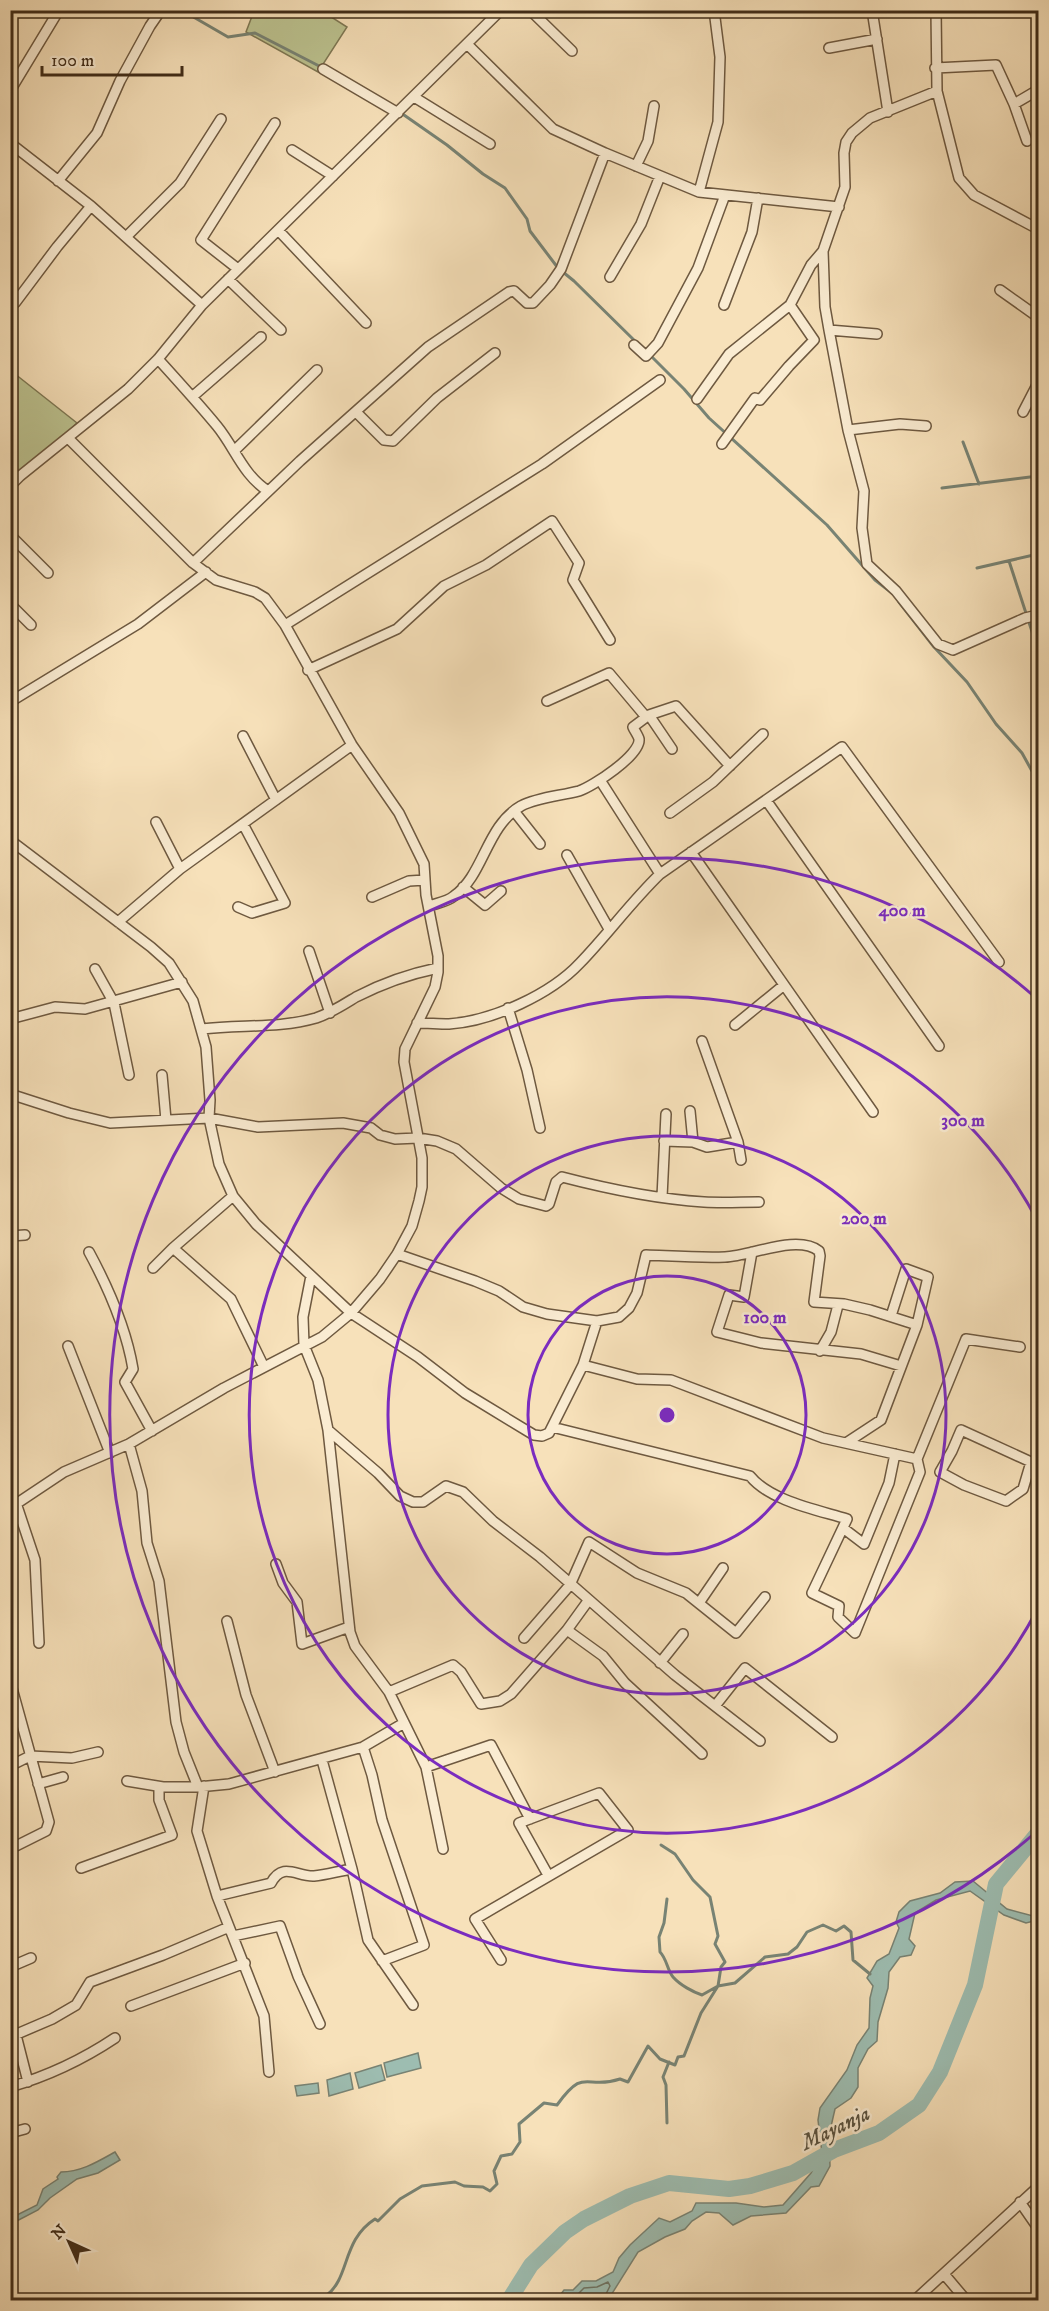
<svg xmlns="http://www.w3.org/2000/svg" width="1049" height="2311" viewBox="0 0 1049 2311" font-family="'IM FELL DW Pica',serif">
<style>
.green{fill:#bcc390;stroke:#7e7854;stroke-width:1.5}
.water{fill:#9dbdb1;stroke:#788374;stroke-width:1.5}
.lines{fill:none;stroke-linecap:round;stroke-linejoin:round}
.shore{stroke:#6e7464;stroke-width:1.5}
.stream{stroke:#788374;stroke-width:3}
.river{stroke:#9dbdb1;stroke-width:16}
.minor-casing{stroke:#6e5940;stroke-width:12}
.minor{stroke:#faecd2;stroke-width:9}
.ring{fill:none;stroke:#7b2cbf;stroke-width:3}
.labels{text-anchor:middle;stroke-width:5;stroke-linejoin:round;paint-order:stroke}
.water-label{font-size:22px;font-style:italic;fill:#57503e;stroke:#faecd2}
.centre{fill:#7b2cbf;stroke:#faecd2;stroke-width:3}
.ring-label{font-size:18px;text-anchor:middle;font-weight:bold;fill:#7b2cbf;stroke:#faecd2;stroke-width:5;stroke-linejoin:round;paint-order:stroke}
</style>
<rect width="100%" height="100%" fill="#f7e1ba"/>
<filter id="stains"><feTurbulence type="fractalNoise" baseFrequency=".00333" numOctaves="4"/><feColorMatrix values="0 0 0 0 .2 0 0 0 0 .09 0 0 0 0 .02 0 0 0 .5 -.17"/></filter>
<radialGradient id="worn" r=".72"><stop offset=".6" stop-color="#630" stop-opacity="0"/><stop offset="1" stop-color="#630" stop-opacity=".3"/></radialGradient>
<path class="green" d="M254,11H322L347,27L318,72L246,32Z
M10,370L77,423L11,491H10Z"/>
<path class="water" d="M973,1881L1007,1909L1033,1916L1038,1913V1920L1026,1923L1004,1915L970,1891L936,1900L915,1913L909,1939L915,1946L911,1955L900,1957L889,1972L888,1988L878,2022L877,2041L868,2049L858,2068V2087L851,2098L835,2109L829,2135L830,2166L819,2186L811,2187L786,2213L751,2216L733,2225L719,2213L706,2212L692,2221L685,2229L665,2237L638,2252L608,2300H552L557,2299L564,2290H573L582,2281H596L613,2272L619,2258L630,2245L659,2218L670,2222L692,2211L696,2203H736L764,2207L783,2205L811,2173L822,2153L818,2120L820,2108L847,2070L857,2045L869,2028L870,1998L873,1986L867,1978L877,1961L889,1954L899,1928L896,1922L899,1912L910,1901L940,1893L955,1882Z
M418,2053L421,2068L387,2077L384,2063Z
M381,2065L385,2080L359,2088L355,2073Z
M350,2073L353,2089L329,2096L327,2080Z
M318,2083L319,2093L297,2096L295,2086Z
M115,2152L120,2160L98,2173L77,2179L50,2198L38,2210L11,2224V2218L37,2205L43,2189L58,2179L57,2177L61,2172C81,2172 97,2162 115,2152Z"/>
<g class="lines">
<path class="shore" d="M564,2300L567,2296H576L584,2288L597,2287L608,2282L610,2286L603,2300"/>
<path class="stream" d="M186,10L190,15L228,37L255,33L323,68
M404,115L447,145L483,174L505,188L527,219L530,231L558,268L574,281L637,343
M649,354L684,389L709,418L827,525L875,580L892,593
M963,442L979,484
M942,488L1038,476
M1009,561L1038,650
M977,568L1038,554
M899,602L934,647L967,682L996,724L1022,753L1038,782
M661,1845L675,1854L693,1880L710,1897L718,1936L715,1944L725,1962L721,1967L718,1986L702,1995C693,1992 680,1985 673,1977C667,1970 667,1959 660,1952L659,1937L664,1923L667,1899
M667,2123L666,2085L663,2077L669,2062
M314,2300C318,2299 324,2297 327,2295C350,2277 342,2240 375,2219L378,2221L400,2199L422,2186L455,2182L464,2186L483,2187L490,2191L497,2184L494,2171L501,2156L512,2154L520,2142L519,2124L544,2103L557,2105C586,2065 585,2091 620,2079L628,2082L648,2046L660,2059L675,2065L678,2057L684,2056L701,2013L718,1986L735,1983L765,1957L788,1954L797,1947L807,1932L823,1925L836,1931L844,1926L851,1932L853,1960L870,1974"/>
<path class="river" d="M509,2300L531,2265L565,2232L584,2219L630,2196L669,2183L729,2189L750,2186L793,2173L834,2150L879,2133L919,2105L940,2072L975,1985L996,1884L1038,1833"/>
<g class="minor-casing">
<path id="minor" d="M530,10L572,51
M872,10L888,112
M936,10L937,91L959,178L974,195L1038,229
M468,45L553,129L605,153L699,192L839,207
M829,48L877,39
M935,68L996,65L1014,104L1027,141
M323,69L398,113
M10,91L59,10
M937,91L870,118L852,133L846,142L844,153L845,187L823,251L825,307L829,330L848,430L864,491L862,528L867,564L896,591L938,644L953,650L1025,618L1038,615
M414,97L490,144
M1014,104L1038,90
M10,143L91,206L202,305
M292,150L333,176
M636,166L648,141L654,106
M58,181L97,133L120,81L150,26L161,10
M699,192L718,122L720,57L714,10
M278,230L366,323
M127,236L180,183L221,119
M238,269L201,240L275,123
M610,277L641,224L660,176
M228,279L281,330
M1000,290L1038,317
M15,303L57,247L91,206
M724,305L752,232L758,198
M829,330L877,334
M634,345L646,356L658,343L698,268L725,195
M158,359C178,381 198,403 217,426C235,448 243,475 268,491
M192,397L261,337
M697,399L729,354L790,305L811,265L823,251
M356,412L384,440L393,441L437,398L495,353
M1023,412L1038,383
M848,430L900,424L926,426
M722,444L755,398L760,400L789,366L814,340L790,305
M234,451L317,370
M10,486L20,476L128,389L158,359L202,305L501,10
M10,535L48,573
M193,563L300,461L428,347L509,292L514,291L527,303H533L550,285L561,269L605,153
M10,604L31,625
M285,625L542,464L660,380
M308,670L397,629L444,586L486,565L552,521L579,563L573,580L610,640
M547,701L609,673L646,717
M10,702L138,624L206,572
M649,715L672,749
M243,736L276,800
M766,800L939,1046
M514,811L540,844
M670,813L713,782L763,734
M156,822L180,869
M10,840L151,947L169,963L193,1001L206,1047L210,1100L209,1118L219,1164L233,1196L256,1224L351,1313L418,1357L465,1393L534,1435L542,1436L549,1433L583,1365L597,1321
M691,852L873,1112
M567,855L609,929
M660,874L842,747L999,962
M463,887L485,905L501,891
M372,897L409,881L425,880
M429,906C437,903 447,902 454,896C484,875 486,826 521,806C538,797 560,796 579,791C592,787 641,755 639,739C638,735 634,730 633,727L649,715L676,706L730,766
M238,907L252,913L285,903L243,824
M118,922L180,869L352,745
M309,951L330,1013
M95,969L114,1003L129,1075
M508,1008L527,1070L540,1128
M10,1019L55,1007L85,1009L182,982
M417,1023C428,1023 438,1024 449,1024C493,1021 551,994 580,963C608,934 631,902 660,874L600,780
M735,1025L784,985
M202,1029C239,1024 278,1029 316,1018C331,1013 343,1005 356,997C383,983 409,974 438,968
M702,1041L738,1142L741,1160
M162,1075L166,1120
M10,1094L69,1113L110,1123L209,1118L258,1127L343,1123L371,1128L380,1135L395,1139L418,1138L437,1141L456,1149L501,1188L519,1199L546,1206L549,1204L556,1182L562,1177C608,1189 656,1199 704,1202C722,1203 741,1202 759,1202
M690,1111L693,1142L707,1147L738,1142
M664,1141L693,1142
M662,1197L666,1114
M10,1236L25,1235
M173,1248L231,1299L264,1367
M89,1252C109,1289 126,1327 133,1369L125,1382L152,1431
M752,1252L744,1297L729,1295L717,1332L761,1343L861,1354L901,1366
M397,1254L475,1281L499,1291L523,1307L547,1314L597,1321L619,1317L629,1308L637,1293L646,1255C672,1256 699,1258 725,1257C751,1256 797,1234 819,1251L820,1256L814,1302L844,1304L870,1310L917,1325
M153,1268L173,1248L233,1196
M311,1276L303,1317L304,1345L318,1380L328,1430L350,1632L355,1646L389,1692L426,1767L443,1849
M68,1346L110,1453
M820,1351L831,1332L838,1305
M583,1365L637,1379L671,1380L823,1438L917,1459
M552,1427L750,1476C770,1501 818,1510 847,1519L812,1593L839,1606L838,1617L855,1633L920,1472L917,1459L966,1339L1020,1347
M328,1430L378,1473L400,1496L413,1502H423L446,1486L463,1492L493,1521L540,1557L675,1675L760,1741
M961,1430L1031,1462L1023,1489L1006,1501L964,1485L940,1472L952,1451Z
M846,1443L881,1420L917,1325L928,1277L906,1269L891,1316
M129,1444L142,1491L147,1543L159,1581L176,1722L184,1752L198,1787
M16,1503L35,1560L39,1643
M10,1508L64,1472L129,1444L224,1388L322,1337L351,1313L380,1279L397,1254L412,1226L419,1201L422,1187V1158L404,1062L405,1049L435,987L438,972V956L426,895L424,864L399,813L352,745L285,625L265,598L255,592L216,580L193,563L68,438
M843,1528L864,1544L889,1483L895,1454
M276,1564L283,1583L297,1602L302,1644L349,1627
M699,1603L723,1568
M227,1621L246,1695L275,1772
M567,1630L603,1656L625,1683L702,1754
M524,1638L570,1585L589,1542L637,1573L686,1593L736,1633L765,1597
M660,1663L683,1634
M10,1681L49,1822L46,1831L16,1846
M389,1692L453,1665L461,1672L481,1704L500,1701L511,1694L567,1630L588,1601
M715,1706L745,1668L832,1737
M363,1747L372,1775L382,1820L424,1945L382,1961
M322,1760L352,1869L368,1940L413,2005
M10,1766L30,1756L72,1758L98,1752
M426,1767L491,1745L530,1819
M127,1781L163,1787H198L229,1784L363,1747L404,1723
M38,1784L63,1777
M204,1786L197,1831L217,1896L264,2016L269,2072
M81,1868L172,1835L159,1800V1787
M217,1896L271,1883C283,1861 297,1877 314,1876C326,1875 339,1871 352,1869
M233,1936L280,1926L298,1976L320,2024
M501,1960L475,1919L628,1830L599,1793L519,1823L548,1875
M10,1967L31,1958
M131,2006L245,1963
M16,2035L28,2082
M10,2037L52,2019L76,2005L90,1982L163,1955L229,1927
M10,2087C48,2076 82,2060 115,2038
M10,2133L25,2129
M1020,2202L1038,2228
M944,2274L966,2300
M915,2300L1038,2187"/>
</g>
<use href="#minor" class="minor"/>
</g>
<g class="ring">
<circle cx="667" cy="1415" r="139"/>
<circle cx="667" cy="1415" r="279"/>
<path d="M1038 1608A418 418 0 1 1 1038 1222"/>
<path d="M1036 1832A557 557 0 1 1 1036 998"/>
</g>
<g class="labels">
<g class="water-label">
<text transform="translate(835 2127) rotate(-26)" y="8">Mayanja</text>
</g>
</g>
<circle cx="667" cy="1415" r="9" class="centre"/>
<g class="ring-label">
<text x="902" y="916">400 m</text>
<text x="963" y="1126">300 m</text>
<text x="864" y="1224">200 m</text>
<text x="765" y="1323">100 m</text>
</g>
<rect width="1049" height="2311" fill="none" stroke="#f7e1ba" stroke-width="36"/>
<rect x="12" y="12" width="1025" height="2287" fill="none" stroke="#402c18" stroke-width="3"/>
<rect x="18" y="18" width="1013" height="2275" fill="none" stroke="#402c18" stroke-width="1.5"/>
<g transform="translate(69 2242) rotate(315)" stroke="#faecd2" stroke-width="4.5" paint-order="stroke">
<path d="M0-4.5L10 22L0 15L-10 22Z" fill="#402c18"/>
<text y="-9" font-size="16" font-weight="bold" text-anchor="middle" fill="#402c18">N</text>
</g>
<path d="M42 66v9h140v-9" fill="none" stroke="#402c18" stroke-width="3"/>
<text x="51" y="66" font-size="18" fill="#402c18" stroke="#faecd2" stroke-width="4.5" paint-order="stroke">100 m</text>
<rect width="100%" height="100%" filter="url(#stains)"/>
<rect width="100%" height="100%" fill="url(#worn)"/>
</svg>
